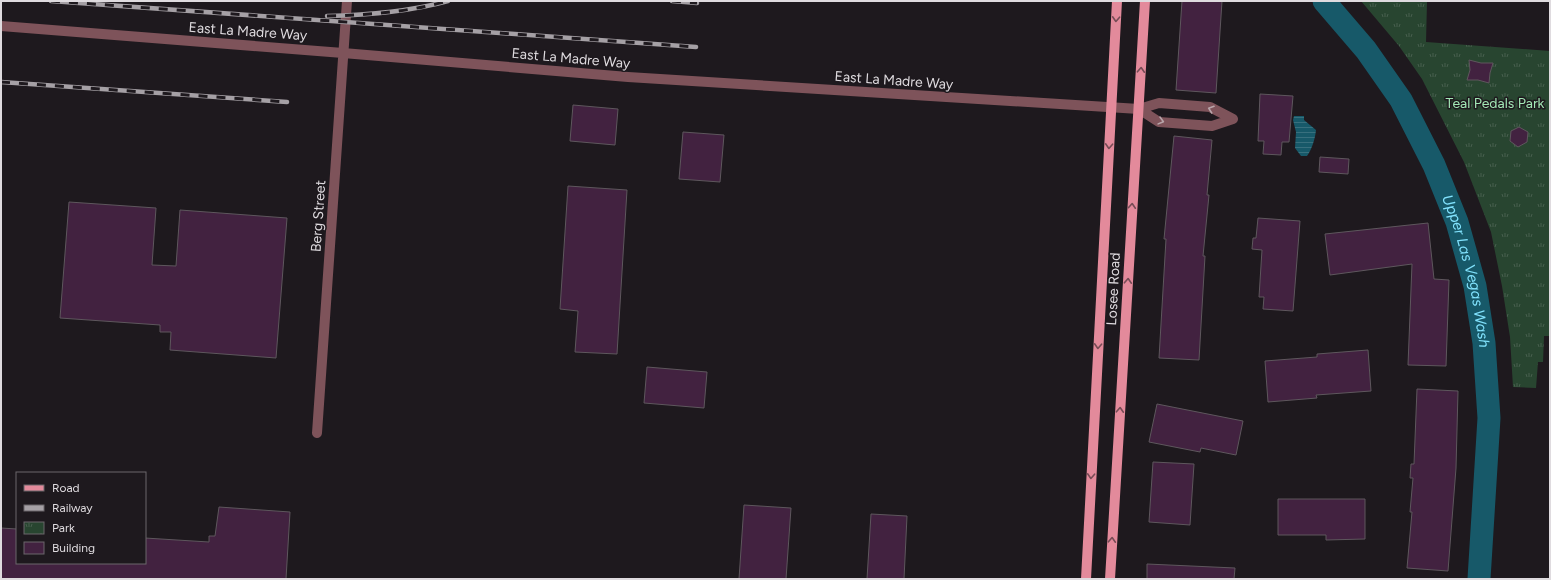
<svg xmlns="http://www.w3.org/2000/svg" width="1551" height="580" viewBox="0 0 1551 580" font-family="Figtree,sans-serif">
<style>
.park{fill:url(#park-tufts)}
.water{fill:url(#water-rules)}
.lines{fill:none;stroke-linecap:round;stroke-linejoin:round}
.river{stroke:#175969;stroke-width:23}
.building{fill:#422240;stroke:#5e575d}
.minor{stroke:#7e535a;stroke-width:10}
.major{stroke:#e38a9b;stroke-width:10}
.rail-casing{stroke:#a5a0a5;stroke-width:4.5}
.rail{stroke:#1e191e;stroke-width:3;stroke-dasharray:9;stroke-linecap:butt}
.oneway{stroke:#774c56}
.oneway2{stroke:#b8a5aa}
.labels{text-anchor:middle;stroke-width:3;stroke-linejoin:round;paint-order:stroke}
.street-label{font-size:14px;fill:#dfdbdf;stroke:#1e191e}
.park-label{font-size:14px;fill:#a2e7b5;stroke:#1e191e}
.water-label{font-size:15px;font-style:italic;fill:#81e2fd;stroke:#1e191e}
</style>
<defs>
<pattern id="park-tufts" width="24" height="20" patternUnits="userSpaceOnUse"><rect width="24" height="20" fill="#284530"/><path d="M3 7l-1-3M5 7V3M7 7l1-3M15 17l-1-3M17 17v-4M19 17l1-3" fill="none" stroke="#475f4e"/></pattern>
<pattern id="water-rules" width="6" height="5" patternUnits="userSpaceOnUse"><rect width="6" height="5" fill="#175969"/><path d="M0 2.5h6" fill="none" stroke="#38707e"/></pattern>
</defs>
<rect width="100%" height="100%" fill="#1e191e"/>
<path class="park" d="M1361,1H1427L1426,42L1550,51V336H1544L1543,362H1538L1536,388L1513,387L1510,337L1502,286L1491,232L1464,162L1422,79L1399,46Z"/>
<path class="water" d="M1294,116H1304V120L1316,130C1315,139 1312,149 1307,156H1301L1295,148L1296,132L1293,120Z"/>
<g class="lines">
<path class="river" id="s1" d="M1324,1L1366,50L1401,100L1434,165L1457,222L1475,286L1484,343L1489,418L1479,579"/>
</g>
<path class="building" d="M1182,1H1222L1216,93L1176,90Z
M1469,60L1481,63H1493L1490,73L1489,83L1478,80H1467L1470,70Z
M1260,94L1293,96L1289,142H1282L1281,155L1263,154L1264,141H1258Z
M573,105L618,109L615,145L570,141Z
M1519,127L1528,132L1527,142L1518,147L1510,141L1511,131Z
M683,132L724,135L720,182L679,179Z
M1174,136L1212,140L1207,195H1209L1203,256H1205L1199,360L1159,358L1166,239H1164Z
M1320,157L1349,159L1348,174L1319,172Z
M568,186L627,190L617,354L575,352L578,311L560,309Z
M69,202L156,208L152,265L176,266L180,210L287,218L276,358L170,350L171,332H160V325L60,318Z
M1258,218L1300,221L1293,311L1263,309L1264,297H1259L1262,250L1252,249L1253,238H1256Z
M1428,223L1434,279L1449,280L1446,366L1408,365L1412,264L1330,275L1325,234Z
M1368,350L1371,391L1316,395L1317,398L1268,402L1265,361L1317,357V354Z
M647,367L707,372L704,408L644,403Z
M1417,389L1458,391L1456,468L1448,571L1407,568L1412,512H1410L1413,478H1410L1411,464H1414Z
M1157,404L1243,421L1236,455L1201,448L1200,452L1149,442Z
M1153,462L1194,464L1190,525L1149,522Z
M1278,499H1365V539L1326,540V535H1278Z
M744,505L791,508L786,579H739Z
M219,507L290,512L286,579H1V528L17,529V563H145V538L209,542V536H215Z
M871,514L907,516L904,579H867Z
M1147,564L1235,568L1234,579H1147Z"/>
<g class="lines">
<path class="minor" d="M1,26L343,53L628,77L1139,109L1159,103L1210,107L1233,119
M1139,109L1159,122L1212,126L1233,119
M317,433L347,1"/>
<path class="major" d="M1086,579L1117,1
M1110,579L1145,1"/>
<g class="rail-casing">
<path id="rail" d="M51,1L696,47
M672,1L697,3
M327,16C369,15 408,12 448,1
M1,82L287,102"/>
</g>
<use href="#rail" class="rail"/>
</g>
<defs><path id="oneway-chevron" d="M-2-3.5L2.5 0L-2 3.5" fill="none" stroke-width="1.6" stroke-linecap="round" stroke-linejoin="round"/></defs>
<g class="oneway">
<use href="#oneway-chevron" transform="translate(1116 19) rotate(93)"/>
<use href="#oneway-chevron" transform="translate(1141 70) rotate(-87)"/>
<use href="#oneway-chevron" transform="translate(1109 146) rotate(93)"/>
<use href="#oneway-chevron" transform="translate(1132 206) rotate(-86)"/>
<use href="#oneway-chevron" transform="translate(1128 281) rotate(-87)"/>
<use href="#oneway-chevron" transform="translate(1098 346) rotate(93)"/>
<use href="#oneway-chevron" transform="translate(1120 410) rotate(-87)"/>
<use href="#oneway-chevron" transform="translate(1091 476) rotate(93)"/>
<use href="#oneway-chevron" transform="translate(1112 540) rotate(-87)"/>
</g>
<g class="oneway2">
<use href="#oneway-chevron" transform="translate(1211 109) rotate(-161)"/>
<use href="#oneway-chevron" transform="translate(1161 121) rotate(15)"/>
</g>
<g class="labels">
<g class="street-label">
<text transform="translate(248 31) rotate(4)" y="5">East La Madre Way</text>
<text transform="translate(571 58) rotate(5)" y="5">East La Madre Way</text>
<text transform="translate(894 80) rotate(4)" y="5">East La Madre Way</text>
<text transform="translate(318 216) rotate(-86)" y="5">Berg Street</text>
<text transform="translate(1113 289) rotate(-87)" y="5">Losee Road</text>
</g>
<g class="park-label">
<text x="1495" y="108">Teal Pedals Park</text>
</g>
<g class="water-label">
<text dy="5" stroke="none"><textPath href="#s1" startOffset="310">Upper Las Vegas Wash</textPath></text>
</g>
</g>
<rect width="1551" height="580" fill="none" stroke="#dfdbdf" stroke-width="4"/>
<rect x="16" y="472" width="130" height="92" fill="#1e191e" stroke="#6b676b"/>
<rect x="24" y="485" width="20" height="6" fill="#e38a9b" stroke="#6b676b"/>
<text x="52" y="492" font-size="12" fill="#dfdbdf">Road</text>
<rect x="24" y="505" width="20" height="6" fill="#a5a0a5" stroke="#6b676b"/>
<text x="52" y="512" font-size="12" fill="#dfdbdf">Railway</text>
<rect x="24" y="522" width="20" height="12" fill="url(#park-tufts)" stroke="#6b676b"/>
<text x="52" y="532" font-size="12" fill="#dfdbdf">Park</text>
<rect x="24" y="542" width="20" height="12" fill="#422240" stroke="#6b676b"/>
<text x="52" y="552" font-size="12" fill="#dfdbdf">Building</text>
</svg>
